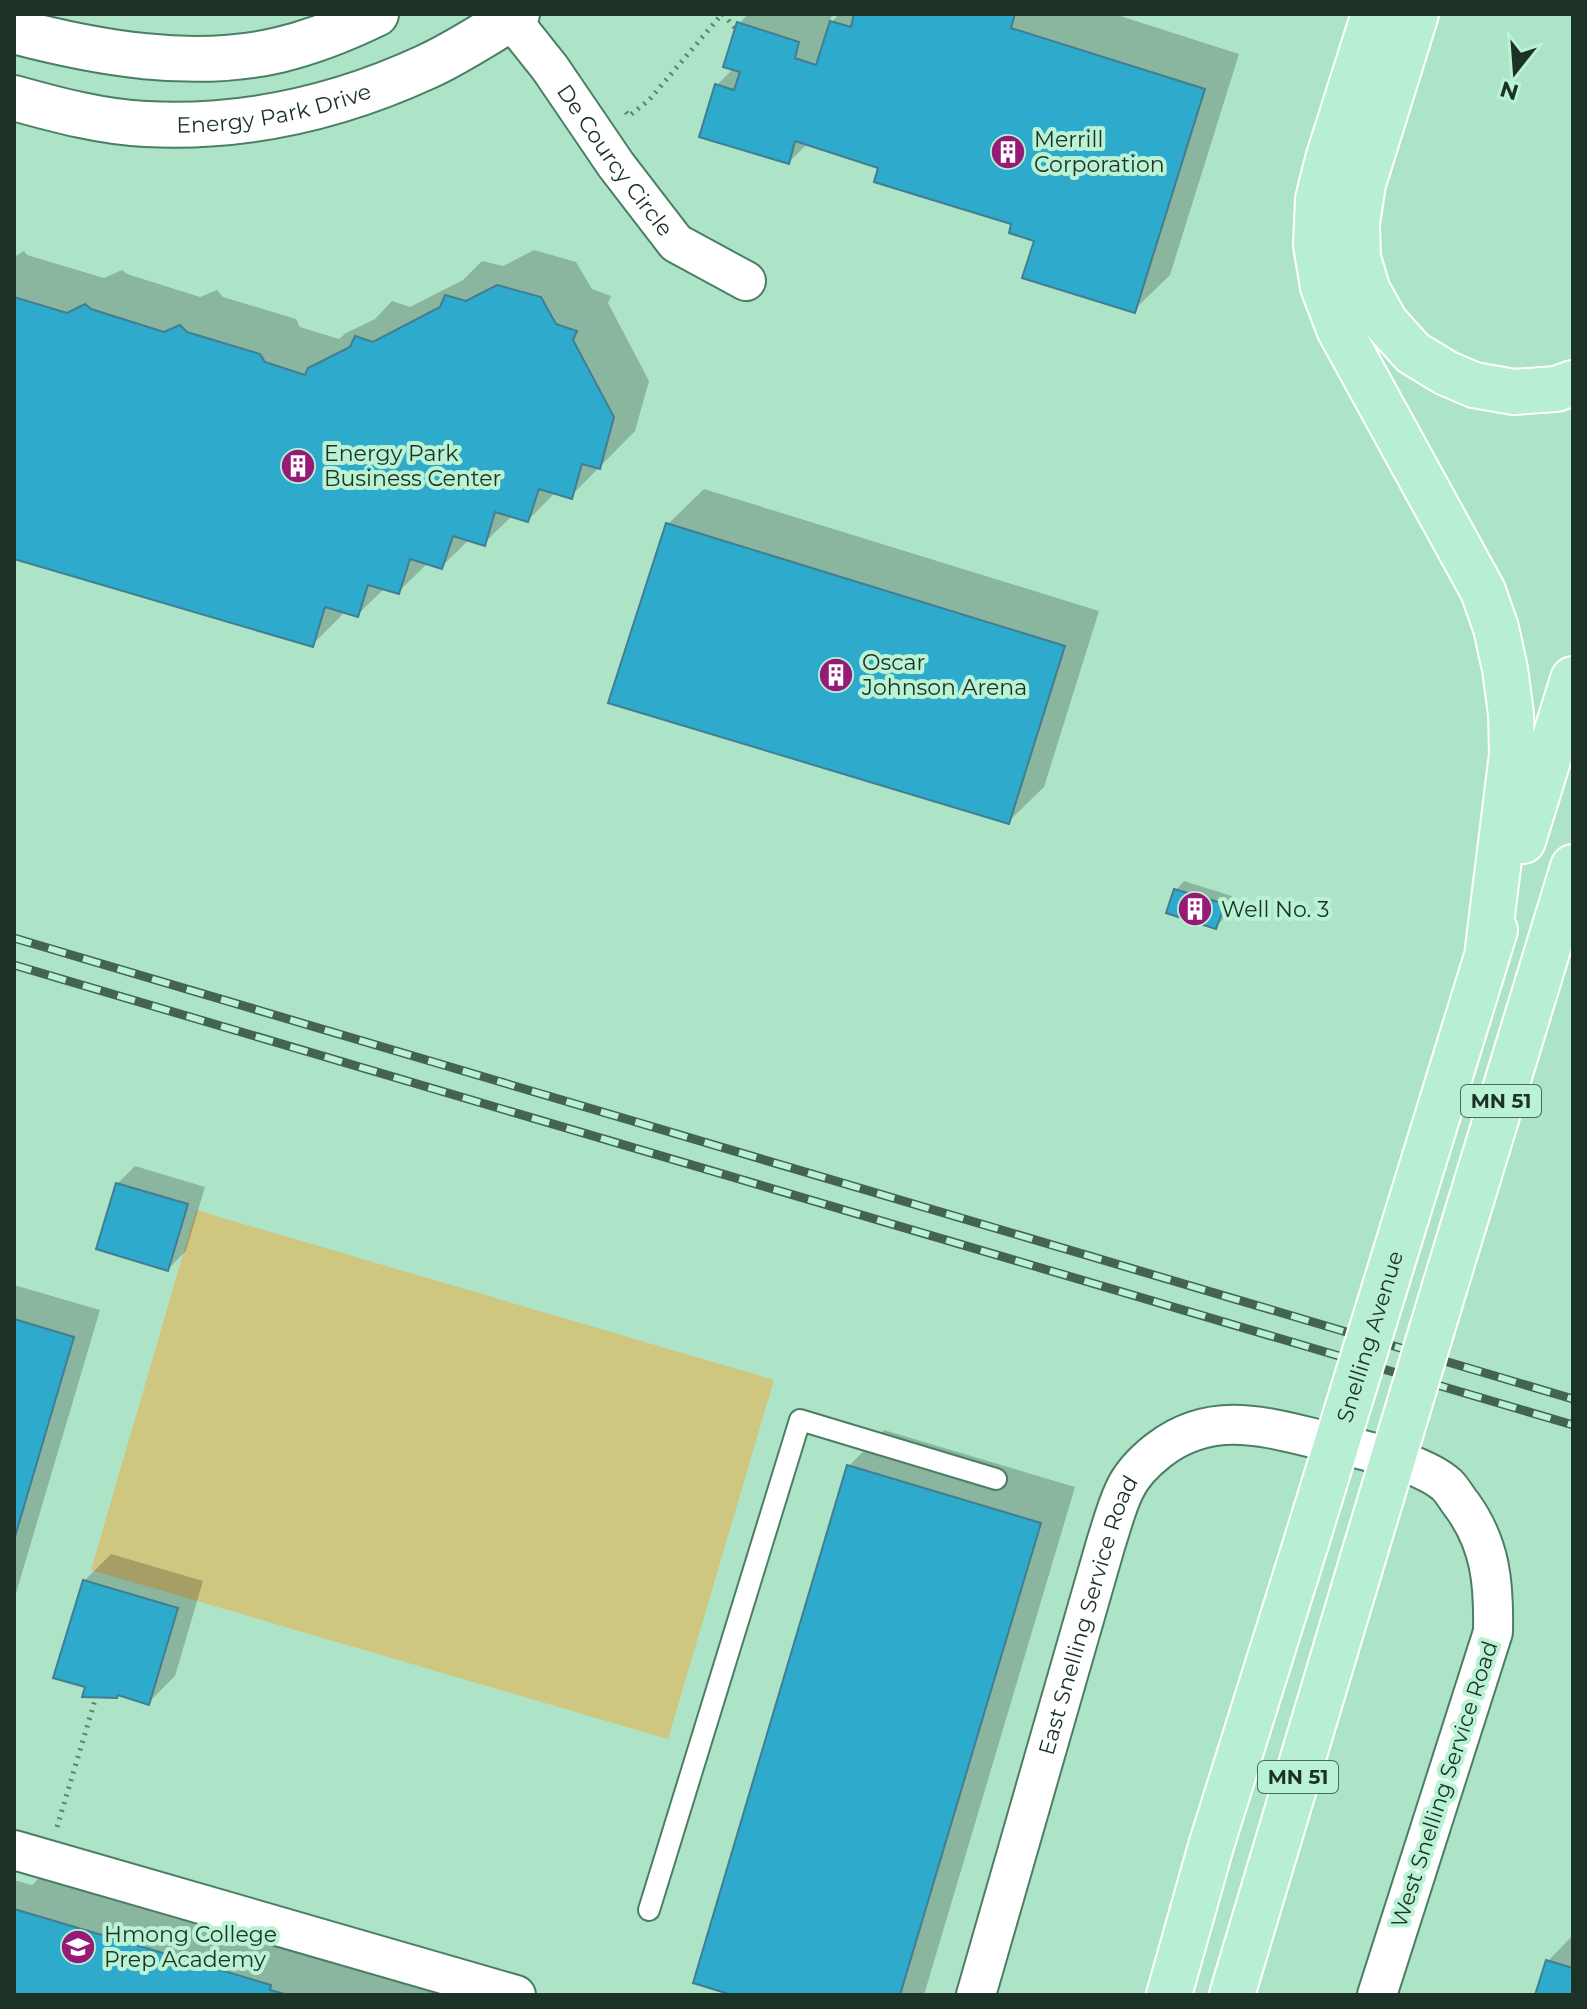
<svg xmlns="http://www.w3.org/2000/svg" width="1587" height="2009" viewBox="0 0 1587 2009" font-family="Montserrat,sans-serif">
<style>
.green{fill:#cfc680}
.shadow{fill:#0003}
.building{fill:#2eaacc;stroke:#427e92;stroke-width:2}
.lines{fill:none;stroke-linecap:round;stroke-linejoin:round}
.lane-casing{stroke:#4b7e65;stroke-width:24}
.street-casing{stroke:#4b7e65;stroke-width:42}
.secondary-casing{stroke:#4b7e65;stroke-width:48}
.primary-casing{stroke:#fff;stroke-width:48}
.path{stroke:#5e826f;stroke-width:5;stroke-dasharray:2 6;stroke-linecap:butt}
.lane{stroke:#fff;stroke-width:20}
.street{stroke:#fff;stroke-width:38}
.secondary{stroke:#fff;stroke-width:44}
.primary{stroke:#b8eed3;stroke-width:44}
.rail-casing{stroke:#456353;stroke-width:9}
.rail{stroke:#baf2d4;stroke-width:6;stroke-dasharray:18;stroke-linecap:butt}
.primary-bridge-casing{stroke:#fff;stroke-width:48;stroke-linecap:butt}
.primary-bridge{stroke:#b8eed3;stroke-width:44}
.labels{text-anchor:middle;stroke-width:8;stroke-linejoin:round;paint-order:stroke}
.shield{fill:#baf2d4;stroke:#4c6c5b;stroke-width:2}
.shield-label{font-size:20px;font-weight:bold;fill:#1d3227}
.street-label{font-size:22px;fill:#1d3227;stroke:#baf2d4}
.poi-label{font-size:22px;fill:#1d3227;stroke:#baf2d4;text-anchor:start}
</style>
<rect width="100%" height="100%" fill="#ade4c7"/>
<path class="green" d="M196,1210L774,1380L668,1739L91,1570Z"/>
<path class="shadow" d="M748,14H832L829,25L839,14H1114L1239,54L1170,275L1134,310L1014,223L881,167L808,143L789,162L701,135L717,85L734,68L739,24Z
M534,250L576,262L592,289L611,296L608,303L649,381L635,431L571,496L556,492L528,520L513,515L484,543L470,539L441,567L428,563L398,592L385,588L358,614L346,611L312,645L14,557V257L24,251L27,255L104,278L122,270L127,274L200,297L217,290L223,297L296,319L300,327L339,339L346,333L375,319L392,301L410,307L463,280L482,261L503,266Z
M704,489L1099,611L1044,787L1008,822L668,524Z
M1184,881L1232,896L1224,918L1216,927L1176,890Z
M135,1166L205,1187L186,1251L168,1269L117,1184Z
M14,1285L100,1310L14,1600Z
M884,1430L1075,1487L924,1995H739L849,1466Z
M111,1554L203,1581L175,1676L148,1703L88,1686L84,1581Z
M44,1873L305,1950L304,1954L443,1995H14V1880L32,1885Z
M1573,1935V1995H1537L1548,1961Z"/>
<path class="building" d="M854,14H1015L1011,28L1205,89L1135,313L1022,278L1034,241L1009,233L1011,224L874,182L878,168L795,141L789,164L699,137L715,84L734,90L740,72L723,67L737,22L799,42L795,58L816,65L830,21L851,27Z
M497,285L541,297L556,324L577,331L573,340L614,417L600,469L582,464L572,499L539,489L528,522L495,512L485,546L453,536L442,569L410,559L399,594L368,585L358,617L325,607L313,647L14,559V297L67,313L85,304L91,309L164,332L180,325L187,332L260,354L265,362L305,375L308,368L350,347L355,336L373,342L440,307L445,295L466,301Z
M666,523L1065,646L1009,824L608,703Z
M1174,889L1225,904L1216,929L1166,913Z
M116,1183L188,1204L168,1271L96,1249Z
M14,1319L74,1337L14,1540Z
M847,1465L1041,1523L900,1995H732L693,1983Z
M83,1580L178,1608L149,1705L118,1695L117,1698L82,1697L85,1687L53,1678Z
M14,1909L271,1985L270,1990L288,1995H14Z
M1546,1960L1573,1968V1995H1535Z"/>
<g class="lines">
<g class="lane-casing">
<path id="lane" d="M649,1910L800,1420L996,1479"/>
</g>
<g class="street-casing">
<g id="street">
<path id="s1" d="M507,14L550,68L616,165L676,243L746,281"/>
<path d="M14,1850L516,1995"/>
<path id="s2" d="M976,1995L1106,1543C1112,1525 1116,1508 1124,1491C1131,1475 1146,1460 1159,1450C1215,1407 1272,1429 1334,1443C1365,1450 1424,1464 1447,1485C1453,1491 1457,1499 1462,1505C1491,1545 1494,1584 1493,1632L1377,1995"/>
</g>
</g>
<g class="secondary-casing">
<g id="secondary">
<path d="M14,31C97,53 193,70 279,50C313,42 345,29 376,14"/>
<path id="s3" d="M14,98C57,110 102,122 146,124C244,129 337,108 426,67C455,54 483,35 511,19L517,14"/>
</g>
</g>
<g class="primary-casing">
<path id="primary" d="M1374,14L1328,159L1318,199L1316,245L1323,287L1339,329L1483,591L1496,628L1505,669L1511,714L1512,754L1487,956
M1416,14L1363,184L1357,223L1358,258L1368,291L1386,323L1413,353L1446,373L1474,385L1514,392L1556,389L1573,383
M1523,841L1573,679
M1403,1228L1495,930
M1445,1286L1573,867
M1169,1995L1211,1846L1306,1543
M1232,1995L1363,1558"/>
</g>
<path class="path" d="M723,14L735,28
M626,112L629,116L649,100L722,14
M57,1827L96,1697"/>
<use href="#lane" class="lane"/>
<use href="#street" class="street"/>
<use href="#secondary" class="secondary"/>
<use href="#primary" class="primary"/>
<g class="rail-casing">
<path id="rail" d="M14,938L1573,1399
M14,965L1573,1425"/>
</g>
<use href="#rail" class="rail"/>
<g class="primary-bridge-casing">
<g id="primary-bridge">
<path id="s4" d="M1306,1543L1403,1228"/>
<path d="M1363,1558L1445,1286"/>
</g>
</g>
<use href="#primary-bridge" class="primary-bridge"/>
</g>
<defs>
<g id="building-disc" transform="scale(1.8)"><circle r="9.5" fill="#961b76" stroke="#baf2d4"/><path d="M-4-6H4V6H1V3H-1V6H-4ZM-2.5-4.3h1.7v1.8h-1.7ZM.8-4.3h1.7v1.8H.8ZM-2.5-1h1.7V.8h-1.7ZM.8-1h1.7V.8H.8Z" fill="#fff"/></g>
<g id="school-disc" transform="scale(1.8)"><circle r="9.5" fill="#961b76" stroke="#baf2d4"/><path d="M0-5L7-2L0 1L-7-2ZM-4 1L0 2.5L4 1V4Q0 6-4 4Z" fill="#fff"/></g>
</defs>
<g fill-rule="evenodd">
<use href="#building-disc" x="1008" y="152"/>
<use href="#building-disc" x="298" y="466"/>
<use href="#building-disc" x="836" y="675"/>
<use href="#building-disc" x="1195" y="909"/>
<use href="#school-disc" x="78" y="1947"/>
</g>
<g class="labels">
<g class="shield">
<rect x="1461" y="1085" width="80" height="32" rx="6"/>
<rect x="1258" y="1761" width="80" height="32" rx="6"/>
</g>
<g class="shield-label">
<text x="1501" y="1108">MN 51</text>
<text x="1298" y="1784">MN 51</text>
</g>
<g class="street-label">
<text dy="8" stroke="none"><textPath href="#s3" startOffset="264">Energy Park Drive</textPath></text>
<text dy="8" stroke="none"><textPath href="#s1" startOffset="182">De Courcy Circle</textPath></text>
<text dy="8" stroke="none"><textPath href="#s4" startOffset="216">Snelling Avenue</textPath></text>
<text dy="8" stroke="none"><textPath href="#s2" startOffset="396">East Snelling Service Road</textPath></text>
<text transform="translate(1444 1784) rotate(-72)" y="8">West Snelling Service Road</text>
</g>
<g class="poi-label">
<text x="1034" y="147">Merrill<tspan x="1034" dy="25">Corporation</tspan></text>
<text x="324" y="461">Energy Park<tspan x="324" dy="25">Business Center</tspan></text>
<text x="862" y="670">Oscar<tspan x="862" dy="25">Johnson Arena</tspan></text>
<text x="1221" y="917">Well No. 3</text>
<text x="104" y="1942">Hmong College<tspan x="104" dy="25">Prep Academy</tspan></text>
</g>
</g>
<rect width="1587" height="2009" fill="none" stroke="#1d3227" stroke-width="32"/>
<g transform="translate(1515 72) rotate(197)" stroke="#baf2d4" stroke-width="6" paint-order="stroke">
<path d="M0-6L14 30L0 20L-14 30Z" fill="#1d3227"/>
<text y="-12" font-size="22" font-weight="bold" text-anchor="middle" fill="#1d3227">N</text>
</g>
</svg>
